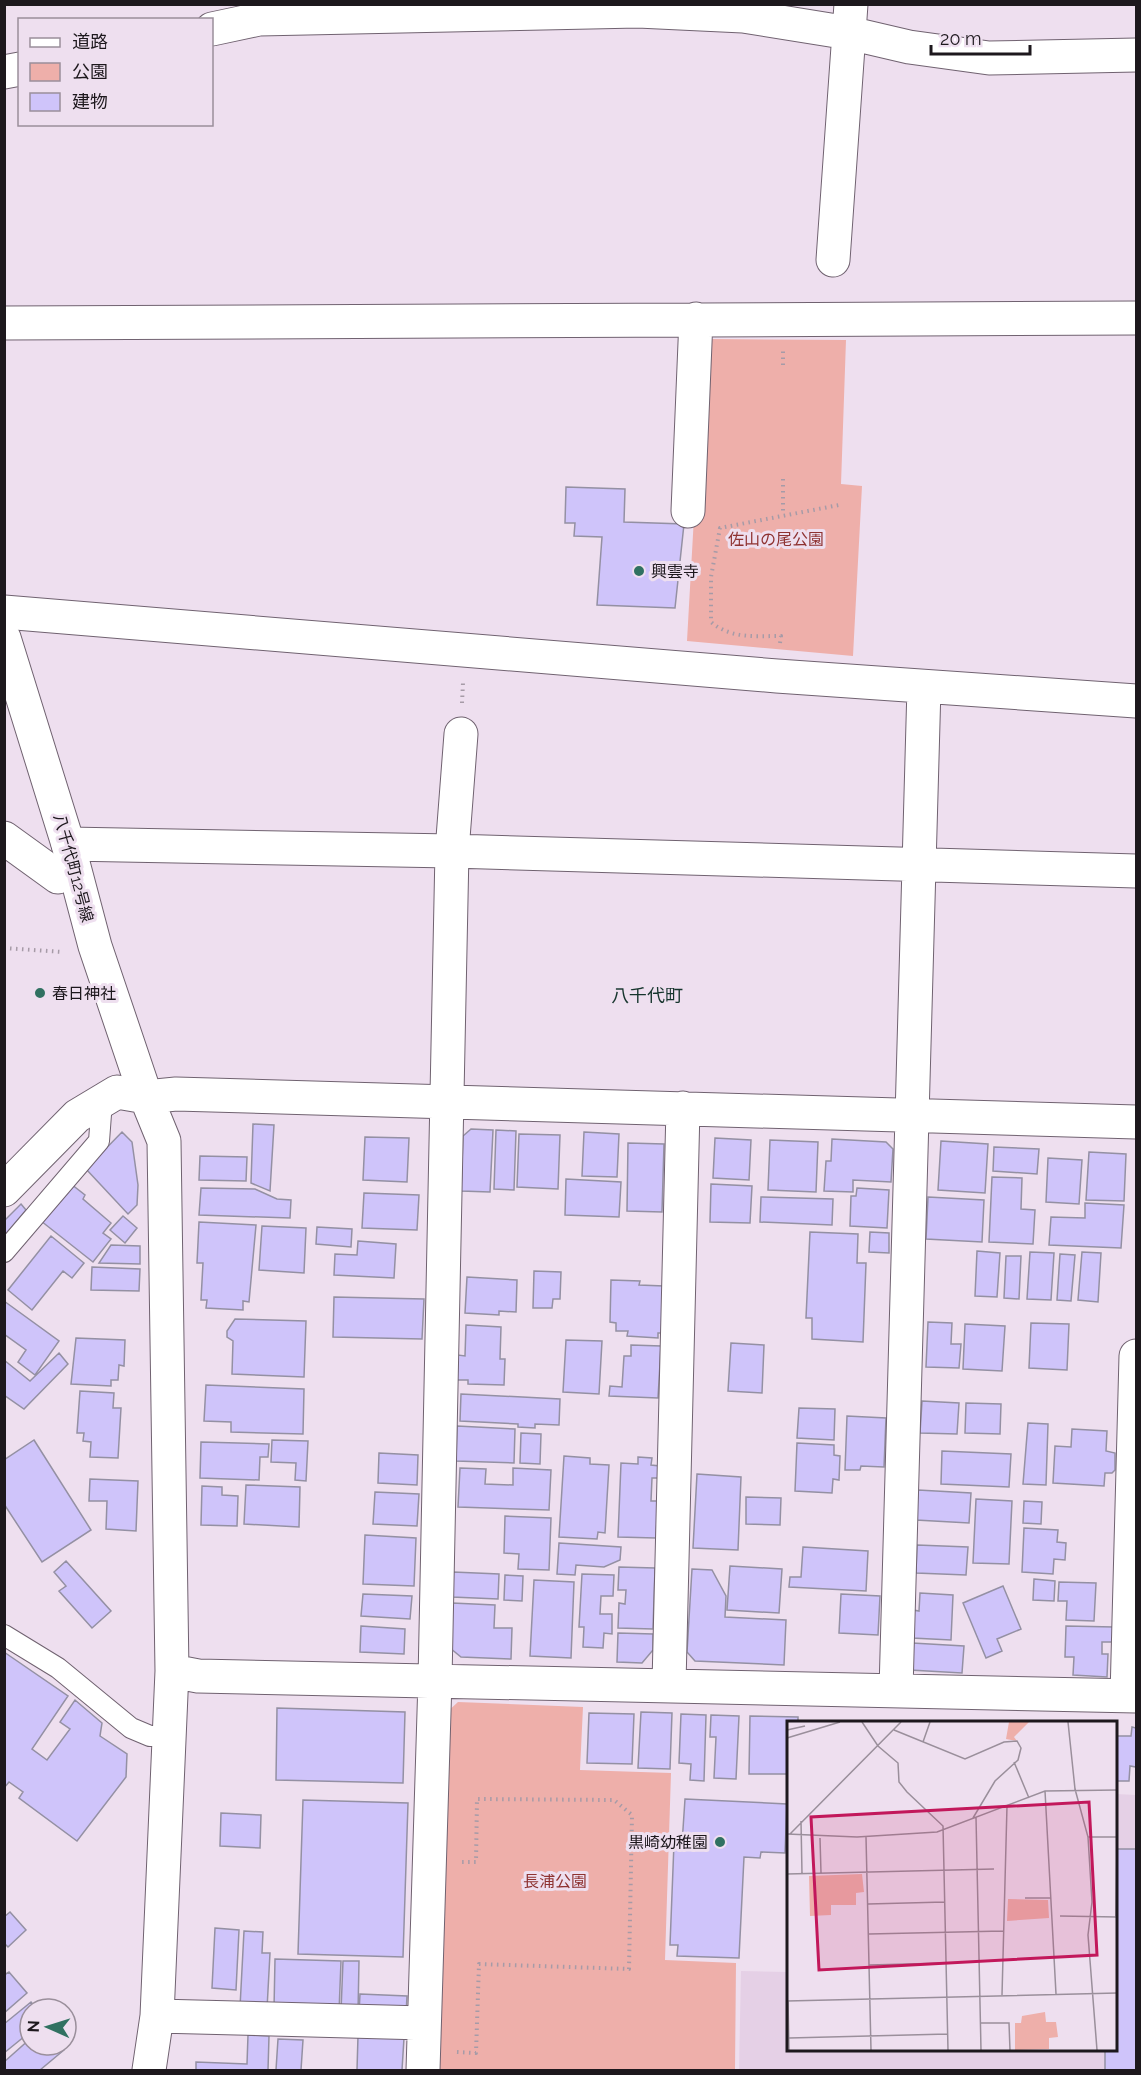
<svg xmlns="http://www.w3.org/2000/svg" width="1141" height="2075" viewBox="0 0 1141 2075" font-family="Raleway,'Noto Sans JP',sans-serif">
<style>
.built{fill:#e5d0e6}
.green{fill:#eeafaa}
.building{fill:#cfc4fa;stroke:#9490a3;stroke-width:1.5}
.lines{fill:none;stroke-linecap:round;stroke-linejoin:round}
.service-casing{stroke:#706270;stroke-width:22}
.minor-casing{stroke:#706270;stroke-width:35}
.tertiary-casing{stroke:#706270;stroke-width:35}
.path{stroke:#a69ba7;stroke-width:4;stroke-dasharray:1.5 4.5;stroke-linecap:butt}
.service{stroke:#fff;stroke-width:20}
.minor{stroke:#fff;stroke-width:33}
.tertiary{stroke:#fff;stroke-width:33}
.poi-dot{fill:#307161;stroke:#eedfef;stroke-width:2}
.labels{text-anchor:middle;stroke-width:6;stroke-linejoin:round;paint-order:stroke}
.park-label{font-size:16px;fill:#8e3231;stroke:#eedfef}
.poi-label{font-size:16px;fill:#1d181d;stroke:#eedfef;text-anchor:start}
.street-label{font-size:16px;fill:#1d181d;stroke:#eedfef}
.neighbourhood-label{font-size:18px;fill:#16352d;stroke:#eedfef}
.inset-road{fill:none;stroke:#9a8f9b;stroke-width:1.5}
.view{fill:#c2185b;fill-opacity:0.15;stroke:#c2185b;stroke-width:3}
.inset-edge{fill:none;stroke:#1d181d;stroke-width:3}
</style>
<rect width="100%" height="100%" fill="#eedfef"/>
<path class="built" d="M1116,1794L1136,1795V2070H739L741,1971L788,1972V2050H1116Z"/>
<path class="green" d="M709,339L846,340L841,484L862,486L853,656L687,641L695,499Z
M458,1702L583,1707L580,1770L671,1773L665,1960L736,1963L735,2070H439L446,1713Z"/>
<path class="building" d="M566,487L625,489L624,522L684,524L675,608L597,605L602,537L574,536L575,523H565Z
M253,1124L274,1125L270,1191L251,1183Z
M471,1129L493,1130L490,1192L461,1191L463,1136Z
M496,1130L516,1131L514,1190L494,1189Z
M122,1132L132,1142L138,1185L137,1205L128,1214L86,1169Z
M584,1132L619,1134L617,1177L582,1176Z
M519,1134L560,1135L558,1189L517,1187Z
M365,1137L409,1138L407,1182L363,1180Z
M715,1138L751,1140L749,1180L713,1178Z
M832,1139L886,1142L893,1149L891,1182L853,1180V1192L824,1191L826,1161H831Z
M770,1140L818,1142L816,1192L768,1190Z
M941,1141L988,1144L985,1193L938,1190Z
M628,1143L664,1144L662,1212L627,1211Z
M994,1147L1039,1149L1037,1174L993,1171Z
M1089,1152L1126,1154L1124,1201L1086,1200Z
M200,1156L247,1157L246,1181L199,1180Z
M1048,1158L1082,1160L1079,1204L1046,1202Z
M992,1177L1022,1178L1021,1209L1035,1210L1033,1244L989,1242Z
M566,1179L621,1182L619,1217L565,1215Z
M71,1184L85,1195L83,1199L111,1223L103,1233L111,1239L93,1262L41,1221Z
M711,1184L752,1186L750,1223L710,1222Z
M201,1188L255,1189L277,1199L291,1200L290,1218L199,1215Z
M857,1188L889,1190L887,1228L850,1226L851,1196H856Z
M364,1193L419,1195L417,1230L362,1228Z
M761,1197L833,1199L832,1225L760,1222Z
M928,1197L984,1200L982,1242L926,1239Z
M1085,1203L1124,1205L1121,1248L1049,1245L1051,1217L1085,1218Z
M21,1204L26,1210L4,1236V1221Z
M123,1216L137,1228L125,1243L110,1230Z
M199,1222L256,1225L249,1302L243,1301V1310L206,1308L207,1300H201L203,1263H197Z
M262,1226L306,1228L304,1273L259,1270Z
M317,1227L352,1229L351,1247L316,1244Z
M810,1232L858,1234L857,1263H866L863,1342L812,1339V1318H806Z
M870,1232L889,1233V1253L869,1252Z
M51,1236L84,1263L72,1278L63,1271L32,1310L8,1290Z
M358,1241L396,1244L394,1278L334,1275L335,1254L357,1255Z
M111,1245L140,1246V1264L99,1263Z
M977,1251L1000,1253L997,1297L975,1296Z
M1030,1252L1054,1253L1051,1300L1027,1299Z
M1082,1252L1101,1253L1098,1302L1078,1300Z
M1060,1254L1075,1255L1071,1301L1057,1300Z
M1006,1256H1021L1019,1299L1004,1298Z
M92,1267L140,1269L139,1291L91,1290Z
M534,1271L561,1272L560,1299H553L552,1308H533Z
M467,1277L517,1280L516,1312L499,1311V1315L465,1313Z
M611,1280L640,1281L639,1285L664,1286L662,1333H658V1338L627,1336L628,1331H616V1323L610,1322Z
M334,1297L424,1299L422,1339L333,1337Z
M4,1301L59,1341L35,1375L18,1362L26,1350L4,1334Z
M235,1319L306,1321L304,1377L232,1374L233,1341L227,1337V1331Z
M928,1322L952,1323L951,1344H961L959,1368L926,1367Z
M1031,1323L1069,1324L1067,1370L1029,1368Z
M965,1324L1005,1326L1002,1371L963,1369Z
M466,1325L501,1327L500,1359H505L504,1385L468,1384V1380H457L458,1355L465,1356Z
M76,1338L125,1340L124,1366L119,1365L118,1380H111V1386L71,1384Z
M566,1340L602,1341L599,1394L563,1392Z
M731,1343L764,1345L762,1393L728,1391Z
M631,1345L661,1346L658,1398L609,1396L610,1386L622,1387L624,1356H631Z
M59,1353L68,1364L24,1409L4,1395V1360L30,1381Z
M206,1385L304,1389L303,1434L231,1432V1422L204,1421Z
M80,1391L114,1393L113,1408H121L118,1458L90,1457L91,1442L83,1441L84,1433H77Z
M461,1394L560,1399L559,1425L535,1424V1428L518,1427V1424L460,1421Z
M922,1401L959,1403L957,1434L920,1433Z
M966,1403L1001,1404L1000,1434L965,1433Z
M799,1408L835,1409L834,1440L797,1438Z
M847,1416L886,1418L884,1467L861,1466L860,1470H845Z
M1028,1423L1048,1424L1046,1485L1023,1484Z
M457,1426L515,1429L514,1463L456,1461Z
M1072,1429L1107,1431L1106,1451L1115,1453V1470L1112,1473H1105L1104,1486L1053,1483L1055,1446L1071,1447Z
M521,1433L541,1434L540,1464L520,1463Z
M34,1440L91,1530L42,1562L4,1504V1460Z
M272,1440L308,1441L306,1481L295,1480L296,1463L271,1462Z
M201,1442L269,1444L268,1457H260L259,1480L200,1478Z
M797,1443L834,1445V1455L840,1456L839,1480L833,1479L832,1493L795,1491Z
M942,1451L1011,1454L1009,1487L941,1484Z
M379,1453L418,1455L417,1485L378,1483Z
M564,1456L590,1458V1464L609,1465L605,1533L598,1532L597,1539L559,1537Z
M638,1457L652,1458L651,1465L660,1466L659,1478H652L651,1501H658L656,1538L618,1537L621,1463L638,1464Z
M460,1468L486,1469L485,1484L513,1485V1468L551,1470L549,1510L458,1507Z
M697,1474L741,1477L738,1550L693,1548Z
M90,1479L138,1481L136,1531L106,1529L107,1501H89Z
M246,1485L300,1487L299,1527L244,1524Z
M202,1486L222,1487V1495L238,1496L237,1526L201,1525Z
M918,1490L971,1493L969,1523L916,1520Z
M375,1492L419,1494L417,1526L373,1524Z
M746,1497L781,1498L780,1525L746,1524Z
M976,1499L1012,1501L1009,1564L973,1563Z
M1024,1501L1042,1502L1041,1524L1023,1523Z
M505,1516L551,1518L549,1570L518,1569L519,1554L504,1553Z
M1024,1528L1058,1530L1057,1542L1066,1543L1065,1560L1054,1559L1053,1574L1022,1572Z
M365,1535L416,1538L414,1586L363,1584Z
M559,1543L621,1547L620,1560L604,1567L576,1565L575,1575L557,1574Z
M917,1545L968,1547L966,1575L916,1573Z
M803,1547L868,1551L866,1591L789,1587L790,1577H801Z
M66,1561L111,1611L92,1628L59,1591L66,1586L54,1572Z
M730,1566L782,1569L779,1613L727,1610Z
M619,1567L655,1568L653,1629L618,1628L619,1603L625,1604L626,1590H618Z
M692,1569L712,1570L726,1596L725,1617L786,1620L784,1665L695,1661L687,1652Z
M453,1572L499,1574L498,1599L452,1597Z
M582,1574L614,1575L613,1596H601L600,1614H612V1634L604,1633L603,1648L583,1647L584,1627H579Z
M505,1575L523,1576L522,1601L504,1600Z
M1034,1579L1055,1581L1054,1601L1033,1600Z
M534,1580L574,1582L571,1658L530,1656Z
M1059,1582L1096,1583L1094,1621L1066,1620L1067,1601H1058Z
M1003,1586L1021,1629L997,1639L1002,1651L986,1658L963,1603Z
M920,1593L953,1595L951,1640L912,1638L913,1610L919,1611Z
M363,1594L412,1596L410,1619L361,1616Z
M841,1594L880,1596L878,1635L839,1633Z
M452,1603L495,1605L494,1628H512L511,1659L461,1657L450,1648Z
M361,1626L405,1629L404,1654L360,1652Z
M1066,1626L1114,1627L1113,1642H1102V1654H1108L1107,1677L1073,1675L1074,1657H1065Z
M618,1633L653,1634V1650L642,1663L617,1662Z
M912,1643L964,1646L962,1673L910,1670Z
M4,1652L68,1696L32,1749L47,1760L70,1729L60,1722L75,1700L102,1723L100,1736L127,1754L126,1777L77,1841L19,1798L23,1792L9,1782L4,1788Z
M277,1708L405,1712L403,1783L276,1780Z
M641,1712L672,1713L670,1769L638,1768Z
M589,1713L634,1714L632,1764L587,1763Z
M681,1714L706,1715L704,1781L690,1780L691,1764L679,1763Z
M711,1715L739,1716L736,1779L714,1778L716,1737H710Z
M750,1716L798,1717V1722H788V1774H749Z
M1132,1727L1136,1728V1767L1130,1766L1129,1781H1116V1736H1131Z
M685,1799L787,1804L785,1853L761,1852L760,1858L744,1857L739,1958L677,1956L678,1945H670L674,1843L682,1844Z
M303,1800L408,1803L403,1957L298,1954Z
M221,1813L261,1815L260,1848L220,1846Z
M1116,1849H1136V2070H1105V2050H1116Z
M10,1912L26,1930L8,1947L4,1943V1917Z
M215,1928L239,1930L236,1990L212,1988Z
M244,1931L263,1932L262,1953H270L267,2009L240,2007Z
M275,1959L341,1961L339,2012L274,2009Z
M343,1961H359L358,2012L341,2011Z
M9,1972L27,1993L4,2013V1975Z
M360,1994L407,1996L406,2015L359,2013Z
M31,2002L37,2009H30V2032L4,2053V2024Z
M248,2035L269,2036L268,2070H196V2062L247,2064Z
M358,2036L404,2038L402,2070H357Z
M30,2039V2045H60L64,2050L40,2070H4V2062Z
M278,2039L303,2040L301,2070H276Z"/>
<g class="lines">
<g class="service-casing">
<path id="service" d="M4,1252L99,1141L102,1101
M4,1635L58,1668L131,1728L150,1736H170"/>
</g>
<g class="minor-casing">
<path id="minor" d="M212,29L259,19L638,11L743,16L849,33L909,47L989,58L1136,55
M4,72L20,69
M833,260L851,4
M4,323L1136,318
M688,511L696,319
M4,612L777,676L1136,701
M4,838L58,877L73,866
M68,844L452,851L1136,871
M146,1097L164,1141L172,1671L157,2016L149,2070
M4,1190L77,1116L117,1092L146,1097L176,1094L1136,1122
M172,1671L198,1676L1136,1696
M669,1684L683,1108
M896,1690L924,687
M1127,1696L1136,1356
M157,2016L424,2023
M423,2070L435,1680L452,851L461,734"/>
</g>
<g class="tertiary-casing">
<path id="tertiary" d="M4,638L68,844L95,946L146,1097"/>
</g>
<path class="path" d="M783,365V351
M783,479V515
M780,643L781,636C755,636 731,639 711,622V577L720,528L839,505
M462,703L463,683
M4,948L63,952
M457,2052L476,2053L479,1964L629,1969L632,1815L614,1800L477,1799L476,1862H460"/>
<use href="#service" class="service"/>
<use href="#minor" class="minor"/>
<use href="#tertiary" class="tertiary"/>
</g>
<g class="poi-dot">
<circle cx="639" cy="571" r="6"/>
<circle cx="40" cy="993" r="6"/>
<circle cx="720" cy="1842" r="6"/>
</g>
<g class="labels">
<g class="park-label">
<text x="776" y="545">佐山の尾公園</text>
<text x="555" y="1887">長浦公園</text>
</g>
<g class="poi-label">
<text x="651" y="577">興雲寺</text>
<text x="52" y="999">春日神社</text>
<text x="708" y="1848" text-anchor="end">黒崎幼稚園</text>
</g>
<g class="street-label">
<text transform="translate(74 868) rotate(75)" y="6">八千代町12号線</text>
</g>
<g class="neighbourhood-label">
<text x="647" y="1002">八千代町</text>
</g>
</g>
<g transform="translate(787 1721)">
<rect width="330" height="330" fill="#eedfef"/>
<path d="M222,1H242L227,16L230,20L219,18ZM75,153L77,171L69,172V184H44V194L23,195L22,155ZM221,178L261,179L262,197L220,200ZM258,291L259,301H269L271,316L262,317V328L228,329V302H234L235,295Z" fill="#eeafaa"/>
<path class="inset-road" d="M75,1L91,25L111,42L112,61L120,71L156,105L161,329M281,1L288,68L301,116L305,181L301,214L310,329M0,9L18,5M107,9L178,38L217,21L230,20L234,27L231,39L208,60L186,97M0,17L53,1M136,21L143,1M227,41L242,77M258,70L269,273M189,96L194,329M14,100L15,153M0,113L70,116L150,111L258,70L330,69M3,113L114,1M79,116L84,329M301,116H330M33,117L34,152M0,153L207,148M238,177H264M81,183L158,181M273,195L330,196M329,195L330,119M82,213L216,210M82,244L159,242M215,274L220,85M0,280L330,272M1,280L2,329M194,302H222L223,329M2,317L161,313"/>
<path class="view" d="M302,81L310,234L32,249L24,96Z"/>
<rect width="330" height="330" class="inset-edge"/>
</g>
<rect width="1141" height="2075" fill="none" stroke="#1d181d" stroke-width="12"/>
<rect x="18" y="18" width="195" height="108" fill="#eedfef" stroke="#9a8f9b" stroke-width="1.5"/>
<rect x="30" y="38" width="30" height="9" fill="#ffffff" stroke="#9a8f9b" stroke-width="1.5"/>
<text x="72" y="48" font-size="18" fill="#1d181d">道路</text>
<rect x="30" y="63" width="30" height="18" fill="#eeafaa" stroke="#9a8f9b" stroke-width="1.5"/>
<text x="72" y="78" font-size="18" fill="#1d181d">公園</text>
<rect x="30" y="93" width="30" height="18" fill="#cfc4fa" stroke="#9a8f9b" stroke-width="1.5"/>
<text x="72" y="108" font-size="18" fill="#1d181d">建物</text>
<g transform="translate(48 2027) rotate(273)"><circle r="28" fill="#eedfef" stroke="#9a8f9b" stroke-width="1.5"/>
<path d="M0-4.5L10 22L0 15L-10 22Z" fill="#307161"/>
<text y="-9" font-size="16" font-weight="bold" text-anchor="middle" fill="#1d181d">N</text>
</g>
<path d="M931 45v9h99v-9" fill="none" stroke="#1d181d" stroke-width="3"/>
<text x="940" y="45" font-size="18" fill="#1d181d" stroke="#eedfef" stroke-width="4.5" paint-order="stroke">20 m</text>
</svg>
